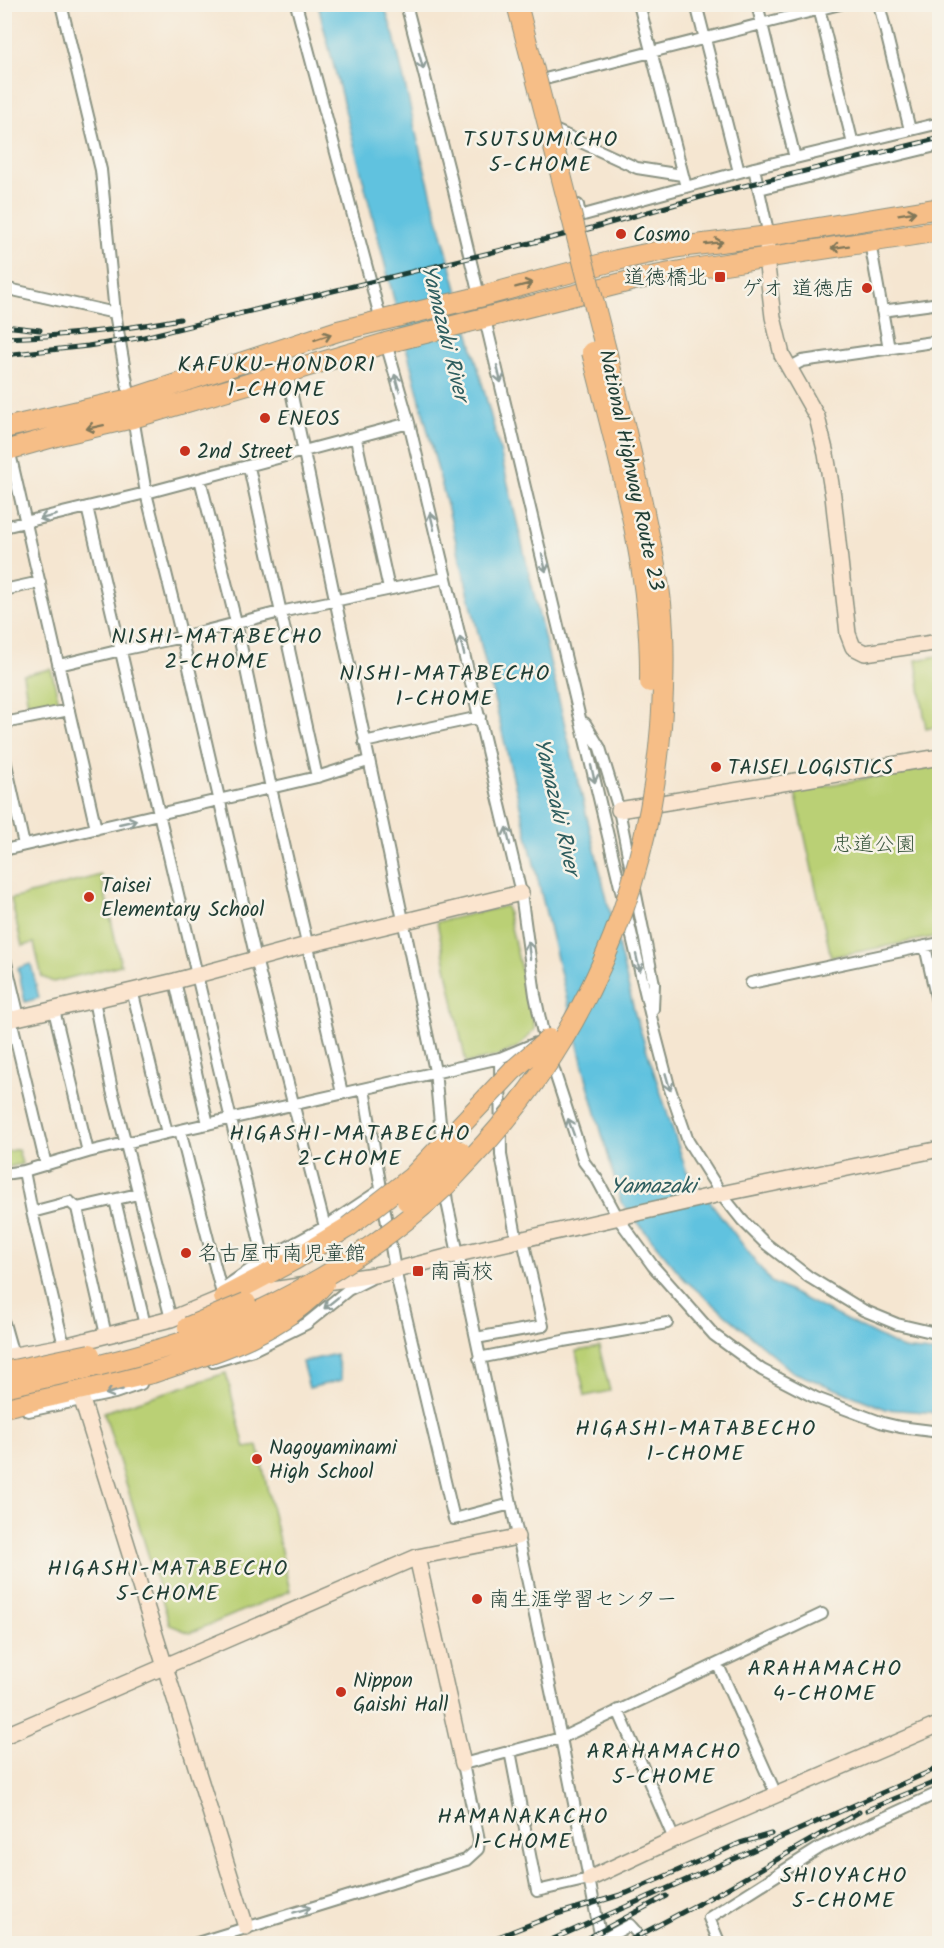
<svg xmlns="http://www.w3.org/2000/svg" width="944" height="1948" viewBox="0 0 944 1948" font-family="Kalam,'Klee One',sans-serif">
<style>
.green{fill:#bad075;stroke:#6c8654;stroke-width:1.5}
.water{fill:#60c2df;stroke:#40808a;stroke-width:1.5}
.lines{fill:none;stroke-linecap:round;stroke-linejoin:round}
.street-casing{stroke:#8a9282;stroke-width:14}
.secondary-casing{stroke:#8a9282;stroke-width:18}
.highway-casing{stroke:#8a9282;stroke-width:22}
.street{stroke:#fff;stroke-width:10}
.secondary{stroke:#fbe5cf;stroke-width:15}
.highway{stroke:#f6be87;stroke-width:20}
.rail-casing{stroke:#1f3d34;stroke-width:5}
.rail{stroke:#f7f3e8;stroke-width:3;stroke-dasharray:9;stroke-linecap:butt}
.highway-bridge-casing{stroke:#8a9282;stroke-width:22;stroke-linecap:butt}
.highway-bridge{stroke:#f6be87;stroke-width:20}
.oneway{stroke:#8f9e9a}
.oneway2{stroke:#807759}
.poi-dot{fill:#c8321e;stroke:#f7f3e8;stroke-width:2}
.labels{text-anchor:middle;stroke-width:5;stroke-linejoin:round;paint-order:stroke}
.poi-label{font-size:21px;fill:#1f3d34;stroke:#f7f3e8;text-anchor:start}
.street-label{font-size:21px;fill:#1f3d34;stroke:#f7f3e8}
.park-label{font-size:21px;fill:#3e5a41;stroke:#f7f3e8}
.neighbourhood-label{font-size:22px;letter-spacing:1.5px;fill:#1f3d34;stroke:#f7f3e8}
.water-label{font-size:22px;font-style:italic;fill:#2f5e5f;stroke:#f7f3e8}
</style>
<rect width="100%" height="100%" fill="#f7f3e8"/>
<filter id="ink" filterUnits="userSpaceOnUse"><feTurbulence type="fractalNoise" baseFrequency=".0167" numOctaves="2"/><feDisplacementMap in="SourceGraphic" scale="12" xChannelSelector="R" yChannelSelector="G"/><feConvolveMatrix kernelMatrix="1 2 1 2 8 2 1 2 1" color-interpolation-filters="sRGB"/></filter>
<filter id="wash" filterUnits="userSpaceOnUse"><feTurbulence type="fractalNoise" baseFrequency=".008" numOctaves="4" result="noise"/><feDisplacementMap in="SourceGraphic" scale="24" xChannelSelector="R" yChannelSelector="G"/><feGaussianBlur stdDeviation="1.35" result="paint"/><feColorMatrix in="noise" values="0 0 0 0 0 0 0 0 0 0 0 0 0 0 0 0 0 1.4 0 .05"/><feComposite in="paint" operator="in"/></filter>
<g filter="url(#wash)">
<rect width="100%" height="100%" fill="#f5e6d1"/>
<path class="green" d="M939,656V726L926,729L916,660Z
M51,669L61,710L30,716L23,675Z
M939,765V936L831,957L795,791Z
M101,875L121,965L53,982L42,977L34,943L22,946L11,899Z
M506,906L535,1029L518,1047L499,1056L466,1063L437,922Z
M18,1149L22,1164L5,1168V1152Z
M599,1347L610,1391L585,1396L576,1351Z
M226,1373L245,1448L258,1446L290,1591L190,1633L170,1625L104,1412Z"/>
<path class="water" d="M318,5H384L394,36L421,155L500,450L575,768L635,1014L686,1170L771,1282L903,1349L939,1353V1413L886,1409L793,1372L685,1280L621,1202L584,1070L449,513Z
M31,964L39,998L25,1002L18,968Z
M336,1354L342,1380L309,1388L302,1362Z"/>
</g>
<g filter="url(#ink)">
<g class="lines">
<g class="street-casing">
<path id="street" d="M61,4L101,170L115,313
M296,4L381,320
M406,4L450,174L480,300
M639,4L686,187L754,168L940,123
M696,4L739,172
M757,4L795,158
M818,4L853,144
M879,4L910,130
M939,4L940,8
M545,79L840,4
M557,131L637,168L682,175
M754,168L769,236
M759,189L940,145
M578,205L580,216L686,187
M870,242L889,349
M4,288L115,313L146,493L182,637L256,959L325,1227
M882,311L940,303
M484,315L653,1025L669,1086L688,1141L722,1195L742,1220L765,1243L809,1277L863,1310L897,1324L940,1334
M386,343L409,423L521,893L535,995L545,1043
M789,368L802,361L940,341
M287,372L435,1071L442,1144
M356,439L389,589
M9,449L96,829
M249,467L317,777
M200,479L236,622L271,788L342,1093
M87,507L264,1260
M4,527L146,493L409,423
M4,590L40,582
M59,665L121,650L182,637L280,612L445,578
M4,723L69,710
M585,723L600,748L619,810L631,870
M364,742L480,717
M4,755L24,845
M4,850L317,777L368,761
M634,885L654,984L653,1009
M925,946L940,1015
M4,954L19,1017
M175,981L208,1124
M751,983L940,943
M132,990L167,1133
M94,1000L112,1090L171,1319
M54,1010L88,1152
M11,1019L46,1165
M500,1058L501,1155L517,1241
M550,1058L584,1162L597,1179L618,1218L653,1266L714,1335L762,1370L816,1398L883,1423L900,1427L940,1432
M364,1089L395,1270L454,1519L511,1504
M180,1130L221,1290
M24,1171L32,1212L64,1346
M4,1174L24,1171L88,1152L167,1133L500,1058L536,1043
M445,1186L447,1202L561,1738L602,1944
M115,1200L145,1325
M77,1208L106,1335
M32,1212L70,1202L77,1208L138,1194
M222,1289L264,1260L325,1227L382,1189
M4,1323L13,1355
M476,1338L543,1326L523,1240
M479,1358L563,1341L667,1323
M213,1362L253,1350L306,1324L348,1290L370,1279
M28,1411L115,1393L141,1384
M718,1665L776,1794
M618,1710L674,1839
M510,1751L537,1891L589,1879
M602,1940L630,1925L637,1933L642,1944
M194,1944L466,1860L478,1849L479,1840L463,1764L561,1738L822,1614
M720,1944L709,1918L821,1847L940,1792"/>
</g>
<g class="secondary-casing">
<path id="secondary" d="M769,236L766,258L773,317L782,355L817,417L826,454L833,496L848,634L853,647L865,653L940,642
M619,810L940,757
M4,1021L175,981L307,945L521,893
M4,1357L64,1346L171,1319L224,1297L381,1274L458,1254L716,1195L940,1149
M82,1400L246,1927
M417,1557L463,1764
M4,1736L417,1557L517,1537
M589,1879L674,1839L940,1724"/>
</g>
<g class="highway-casing">
<path id="highway" d="M4,428L131,399L338,331L479,297L617,260L679,247L769,236L940,208
M4,451L64,434L133,418L386,343L634,280L686,270L940,231
M224,1297L294,1260L348,1227
M4,1407L152,1373"/>
</g>
<use href="#street" class="street"/>
<use href="#secondary" class="secondary"/>
<use href="#highway" class="highway"/>
<g class="rail-casing">
<path id="rail" d="M4,326L40,330
M4,338C64,336 122,330 180,319
M4,355L88,346L144,337L592,228L715,193L940,138
M867,1810L940,1780
M480,1944L557,1914L627,1893L740,1843L771,1834
M542,1944L940,1767
M577,1944L666,1896
M623,1944L726,1889L859,1812"/>
</g>
<use href="#rail" class="rail"/>
<g class="highway-bridge-casing">
<path id="highway-bridge" d="M592,352C619,460 652,570 650,682
M407,1201L460,1151
M348,1227L411,1178L512,1071L549,1039
M188,1327L246,1303
M4,1372L90,1354
M152,1373C213,1353 280,1334 324,1284
M4,1387C64,1373 125,1361 183,1342C197,1337 212,1333 225,1327C302,1293 377,1249 440,1191C450,1182 460,1170 470,1160C585,1040 648,891 661,726C664,685 665,644 661,603C658,574 651,545 645,517C634,462 620,408 607,354C577,237 547,121 517,4"/>
</g>
<use href="#highway-bridge" class="highway-bridge"/>
</g>
<defs><path id="oneway-shaft" d="M-6 0H5M1.5-3L5.5 0L1.5 3" fill="none" stroke-width="1.6" stroke-linecap="round" stroke-linejoin="round" transform="scale(1.5)"/></defs>
<g class="oneway">
<use href="#oneway-shaft" transform="translate(421 61) rotate(75)"/>
<use href="#oneway-shaft" transform="translate(499 374) rotate(77)"/>
<use href="#oneway-shaft" transform="translate(397 383) rotate(-106)"/>
<use href="#oneway-shaft" transform="translate(48 517) rotate(166)"/>
<use href="#oneway-shaft" transform="translate(432 521) rotate(-103)"/>
<use href="#oneway-shaft" transform="translate(544 563) rotate(77)"/>
<use href="#oneway-shaft" transform="translate(462 646) rotate(-104)"/>
<use href="#oneway-shaft" transform="translate(593 774) rotate(77)"/>
<use href="#oneway-shaft" transform="translate(128 822) rotate(-13)"/>
<use href="#oneway-shaft" transform="translate(508 836) rotate(-103)"/>
<use href="#oneway-shaft" transform="translate(529 950) rotate(-97)"/>
<use href="#oneway-shaft" transform="translate(638 963) rotate(77)"/>
<use href="#oneway-shaft" transform="translate(668 1082) rotate(74)"/>
<use href="#oneway-shaft" transform="translate(571 1127) rotate(-110)"/>
<use href="#oneway-shaft" transform="translate(331 1303) rotate(141)"/>
<use href="#oneway-shaft" transform="translate(114 1392) rotate(165)"/>
<use href="#oneway-shaft" transform="translate(302 1910) rotate(-17)"/>
</g>
<g class="oneway2">
<use href="#oneway-shaft" transform="translate(907 213) rotate(-9)"/>
<use href="#oneway-shaft" transform="translate(714 243) rotate(-7)"/>
<use href="#oneway-shaft" transform="translate(840 247) rotate(171)"/>
<use href="#oneway-shaft" transform="translate(524 285) rotate(-15)"/>
<use href="#oneway-shaft" transform="translate(323 337) rotate(-19)"/>
<use href="#oneway-shaft" transform="translate(95 427) rotate(168)"/>
</g>
</g>
<g class="poi-dot">
<circle cx="621" cy="234" r="6"/>
<rect x="714" y="271" width="12" height="12" rx="3"/>
<circle cx="867" cy="288" r="6"/>
<circle cx="265" cy="418" r="6"/>
<circle cx="185" cy="451" r="6"/>
<circle cx="716" cy="767" r="6"/>
<circle cx="89" cy="897" r="6"/>
<circle cx="186" cy="1253" r="6"/>
<rect x="412" y="1265" width="12" height="12" rx="3"/>
<circle cx="257" cy="1459" r="6"/>
<circle cx="477" cy="1599" r="6"/>
<circle cx="341" cy="1692" r="6"/>
</g>
<g class="labels">
<g class="poi-label">
<text x="633" y="241">Cosmo</text>
<text x="708" y="284" text-anchor="end">道徳橋北</text>
<text x="855" y="295" text-anchor="end">ゲオ 道徳店</text>
<text x="277" y="425">ENEOS</text>
<text x="197" y="458">2nd Street</text>
<text x="728" y="774">TAISEI LOGISTICS</text>
<text x="101" y="892">Taisei<tspan x="101" dy="24">Elementary School</tspan></text>
<text x="198" y="1260">名古屋市南児童館</text>
<text x="430" y="1278">南高校</text>
<text x="269" y="1454">Nagoyaminami<tspan x="269" dy="24">High School</tspan></text>
<text x="489" y="1606">南生涯学習センター</text>
<text x="353" y="1687">Nippon<tspan x="353" dy="24">Gaishi Hall</tspan></text>
</g>
<g class="street-label">
<text transform="translate(632 470) rotate(78)" y="7">National Highway Route 23</text>
</g>
<g class="park-label">
<text x="874" y="851">忠道公園</text>
</g>
<g class="neighbourhood-label">
<text x="541" y="146">TSUTSUMICHO<tspan x="541" dy="25">5-CHOME</tspan></text>
<text x="277" y="371">KAFUKU-HONDORI<tspan x="277" dy="25">1-CHOME</tspan></text>
<text x="217" y="643">NISHI-MATABECHO<tspan x="217" dy="25">2-CHOME</tspan></text>
<text x="445" y="680">NISHI-MATABECHO<tspan x="445" dy="25">1-CHOME</tspan></text>
<text x="350" y="1140">HIGASHI-MATABECHO<tspan x="350" dy="25">2-CHOME</tspan></text>
<text x="696" y="1435">HIGASHI-MATABECHO<tspan x="696" dy="25">1-CHOME</tspan></text>
<text x="168" y="1575">HIGASHI-MATABECHO<tspan x="168" dy="25">5-CHOME</tspan></text>
<text x="825" y="1675">ARAHAMACHO<tspan x="825" dy="25">4-CHOME</tspan></text>
<text x="664" y="1758">ARAHAMACHO<tspan x="664" dy="25">5-CHOME</tspan></text>
<text x="523" y="1823">HAMANAKACHO<tspan x="523" dy="25">1-CHOME</tspan></text>
<text x="844" y="1882">SHIOYACHO<tspan x="844" dy="25">5-CHOME</tspan></text>
</g>
<g class="water-label">
<text transform="translate(446 332) rotate(76)" y="8">Yamazaki River</text>
<text transform="translate(558 806) rotate(77)" y="8">Yamazaki River</text>
<text x="653" y="1193">Yamazaki</text>
</g>
</g>
<rect width="944" height="1948" fill="none" stroke="#f7f3e8" stroke-width="24"/>
</svg>
